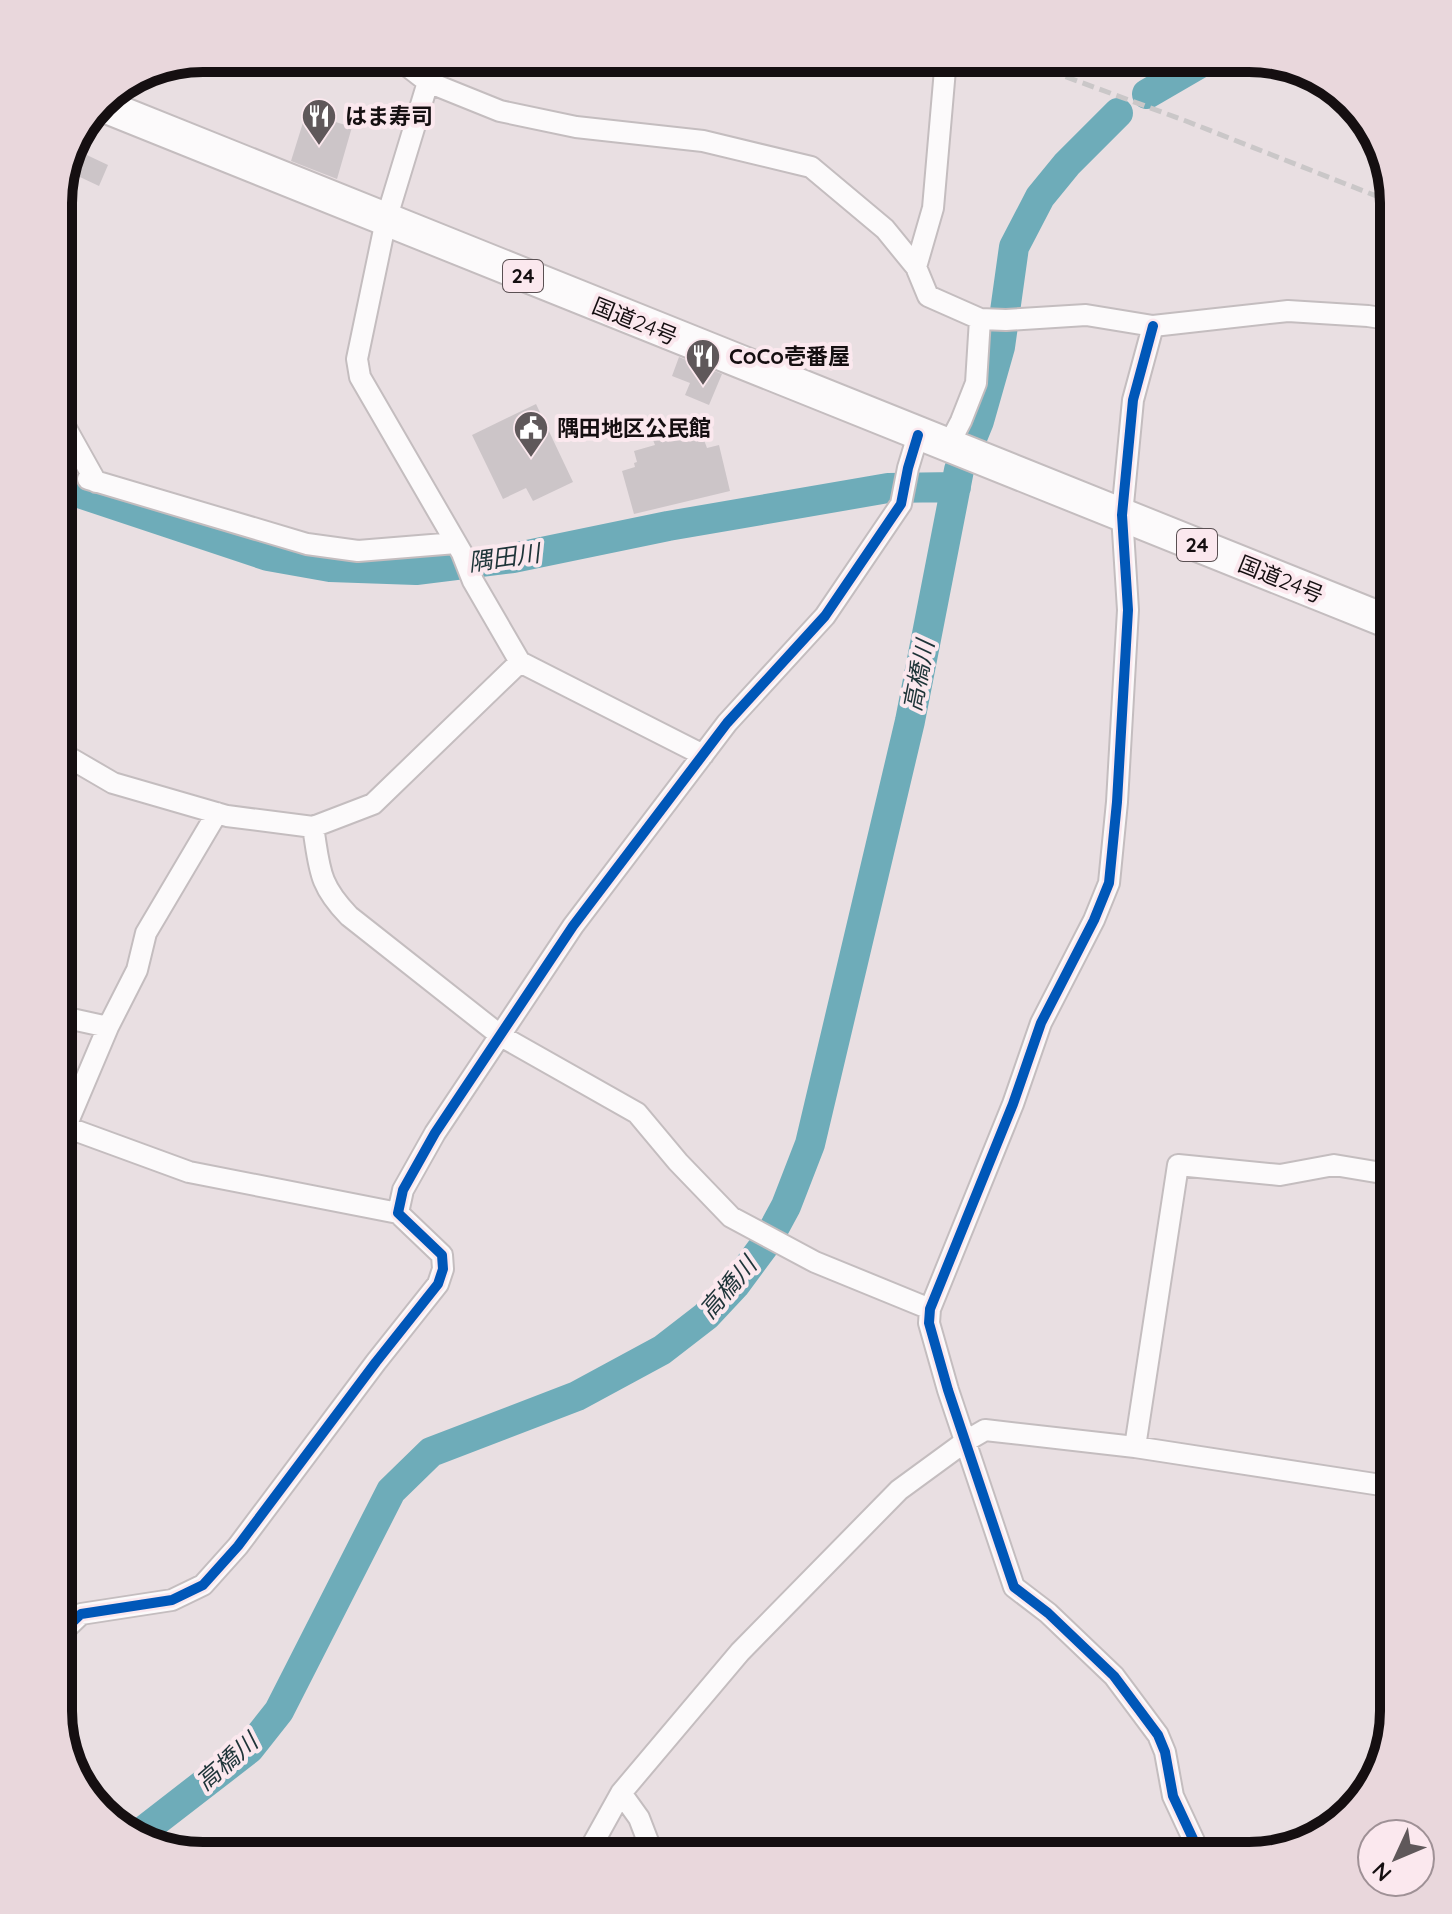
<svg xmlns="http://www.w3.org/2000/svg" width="1452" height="1914" viewBox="0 0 1452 1914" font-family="Quicksand,'Noto Sans JP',sans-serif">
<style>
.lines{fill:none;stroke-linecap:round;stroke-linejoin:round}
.river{stroke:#6eacb9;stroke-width:30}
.building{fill:#ccc5c8}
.minor-casing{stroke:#c4bdbf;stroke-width:24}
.trunk-casing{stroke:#c4bdbf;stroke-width:36}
.minor{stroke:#fcfafb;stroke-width:20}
.trunk{stroke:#fcfafb;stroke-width:32}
.rail{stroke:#cac7c8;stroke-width:5;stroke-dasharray:12 6;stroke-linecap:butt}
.cycleway-casing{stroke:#fbe8ee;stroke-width:15}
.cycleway{stroke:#0057b8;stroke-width:10}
.labels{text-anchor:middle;stroke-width:8;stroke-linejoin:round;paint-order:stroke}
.shield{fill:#fbe8ee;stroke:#5a5053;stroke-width:2}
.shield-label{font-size:20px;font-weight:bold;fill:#150f11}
.poi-label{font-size:22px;font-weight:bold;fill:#150f11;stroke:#fbe8ee;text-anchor:start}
.street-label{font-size:22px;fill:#150f11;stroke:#fbe8ee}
.water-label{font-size:24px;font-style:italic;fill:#1e3438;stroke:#fbe8ee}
.rim{fill:none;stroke:#150f11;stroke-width:10}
</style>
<rect width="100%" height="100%" fill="#e9dfe2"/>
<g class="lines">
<path class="river" d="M1147,94L1209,58
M58,486L268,556L330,567L416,570L513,558L668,526L888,488L956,487
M134,1838L249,1749L279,1711L391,1491L431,1452L577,1396L662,1350L706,1316L735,1285L766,1243L786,1206L810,1144L910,721L959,470L979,421L1000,347L1014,247L1040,197L1067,164L1118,113"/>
</g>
<path class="building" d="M306,113L352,127L337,179L291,161Z
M74,149L108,165L99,186L65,170Z
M679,357L722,374L709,405L685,395L690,383L672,376Z
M536,404L573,482L533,501L526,488L503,499L472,435Z
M680,432L704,440L707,448L719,445L730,491L634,514L622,471L635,467L634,463L637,462L634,451L655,445L653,440Z"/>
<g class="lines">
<g class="minor-casing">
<path id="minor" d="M397,58L428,82L500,111L576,127L703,141L811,167L885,229L916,267L928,296L980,319L1006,320L1086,315L1153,326L1288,311L1368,316L1394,320
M439,58L428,82L386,220L357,359L360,377L462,553L473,581L520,662L703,755
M916,267L933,208L946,58
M1153,326L1133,400L1122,515L1128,610L1117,802L1109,883L1094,920L1041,1023L1013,1104L930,1309L929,1323L948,1390L1014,1587L1048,1613L1114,1676L1158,1735L1165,1752L1173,1796L1201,1856
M58,414L96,482
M948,446L961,421L976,383L980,319
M88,479L307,544L358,551L456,543
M58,751L113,783L227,816L313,827L373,804L520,662
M313,827C320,869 318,884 349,916L501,1036L637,1113L678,1162L731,1217L815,1262L930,1309
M108,1027L137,970L146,933L217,813
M66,1127L189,1172L398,1213
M58,1145L108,1027L58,1016
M1135,1447L1178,1165L1280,1175L1334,1165L1394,1175
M58,1636L81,1614L172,1600L203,1585L238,1546L376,1362L438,1284L443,1269L442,1255L398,1213L403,1190L435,1133L573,926L727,723L825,616L901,504L908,468L918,435
M621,1793L639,1818L649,1844L657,1856
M586,1856L621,1793L740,1652L899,1490L966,1441L985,1430L1135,1447L1394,1487"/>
</g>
<g class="trunk-casing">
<path id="trunk" d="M99,104L1394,624"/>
</g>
<use href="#minor" class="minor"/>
<use href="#trunk" class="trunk"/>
<path class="rail" d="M1015,58L1186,121L1394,203"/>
<g class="cycleway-casing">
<path id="cycleway" d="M1153,326L1133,400L1122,515L1128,610L1117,802L1109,883L1094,920L1041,1023L1013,1104L930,1309L929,1323L948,1390L1014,1587L1048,1613L1114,1676L1158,1735L1165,1752L1173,1796L1201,1856
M58,1636L81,1614L172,1600L203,1585L238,1546L376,1362L438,1284L443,1269L442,1255L398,1213L403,1190L435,1133L573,926L727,723L825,616L901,504L908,468L918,435"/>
</g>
<use href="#cycleway" class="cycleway"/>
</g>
<defs>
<g id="restaurant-pin" transform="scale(1.8)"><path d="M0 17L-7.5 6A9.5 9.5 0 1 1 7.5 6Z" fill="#5f585a" stroke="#fbe8ee"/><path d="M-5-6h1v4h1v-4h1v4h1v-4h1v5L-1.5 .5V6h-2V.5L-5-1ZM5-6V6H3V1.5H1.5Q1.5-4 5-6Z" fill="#fff"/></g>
<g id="civic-pin" transform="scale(1.8)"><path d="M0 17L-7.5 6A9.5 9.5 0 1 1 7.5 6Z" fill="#5f585a" stroke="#fbe8ee"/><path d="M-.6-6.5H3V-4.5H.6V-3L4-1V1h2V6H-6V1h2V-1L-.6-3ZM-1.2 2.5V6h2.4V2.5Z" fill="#fff"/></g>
</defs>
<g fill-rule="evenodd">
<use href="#restaurant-pin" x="319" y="116"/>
<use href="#restaurant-pin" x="703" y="356"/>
<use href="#civic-pin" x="531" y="428"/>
</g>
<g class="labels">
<g class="shield">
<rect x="503" y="260" width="40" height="32" rx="6"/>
<rect x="1177" y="529" width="40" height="32" rx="6"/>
</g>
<g class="shield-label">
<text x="523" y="283">24</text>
<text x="1197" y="552">24</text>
</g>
<g class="poi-label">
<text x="345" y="124">はま寿司</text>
<text x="729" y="364">CoCo壱番屋</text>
<text x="557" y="436">隅田地区公民館</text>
</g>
<g class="street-label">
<text transform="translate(635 321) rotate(22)" y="8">国道24号</text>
<text transform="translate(1281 579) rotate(22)" y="8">国道24号</text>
</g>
<g class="water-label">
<text transform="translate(504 558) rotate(-8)" y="8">隅田川</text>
<text transform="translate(919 676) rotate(-79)" y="8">高橋川</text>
<text transform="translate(728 1288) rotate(-49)" y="8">高橋川</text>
<text transform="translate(227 1762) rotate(-41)" y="8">高橋川</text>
</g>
</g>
<path d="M0 0H1452V1914H0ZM203 72H1249A131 131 0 0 1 1380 203V1711A131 131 0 0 1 1249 1842H203A131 131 0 0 1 72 1711V203A131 131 0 0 1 203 72Z" fill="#e9d7dc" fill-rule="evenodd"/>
<path class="rim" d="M203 72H1249A131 131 0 0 1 1380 203V1711A131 131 0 0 1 1249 1842H203A131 131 0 0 1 72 1711V203A131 131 0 0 1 203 72Z"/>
<g transform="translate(1396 1858) rotate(226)"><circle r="38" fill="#fbe8ee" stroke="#9f9196" stroke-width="2"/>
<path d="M0-6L14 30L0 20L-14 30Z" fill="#5f585a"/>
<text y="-12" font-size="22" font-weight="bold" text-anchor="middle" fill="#150f11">N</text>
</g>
</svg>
